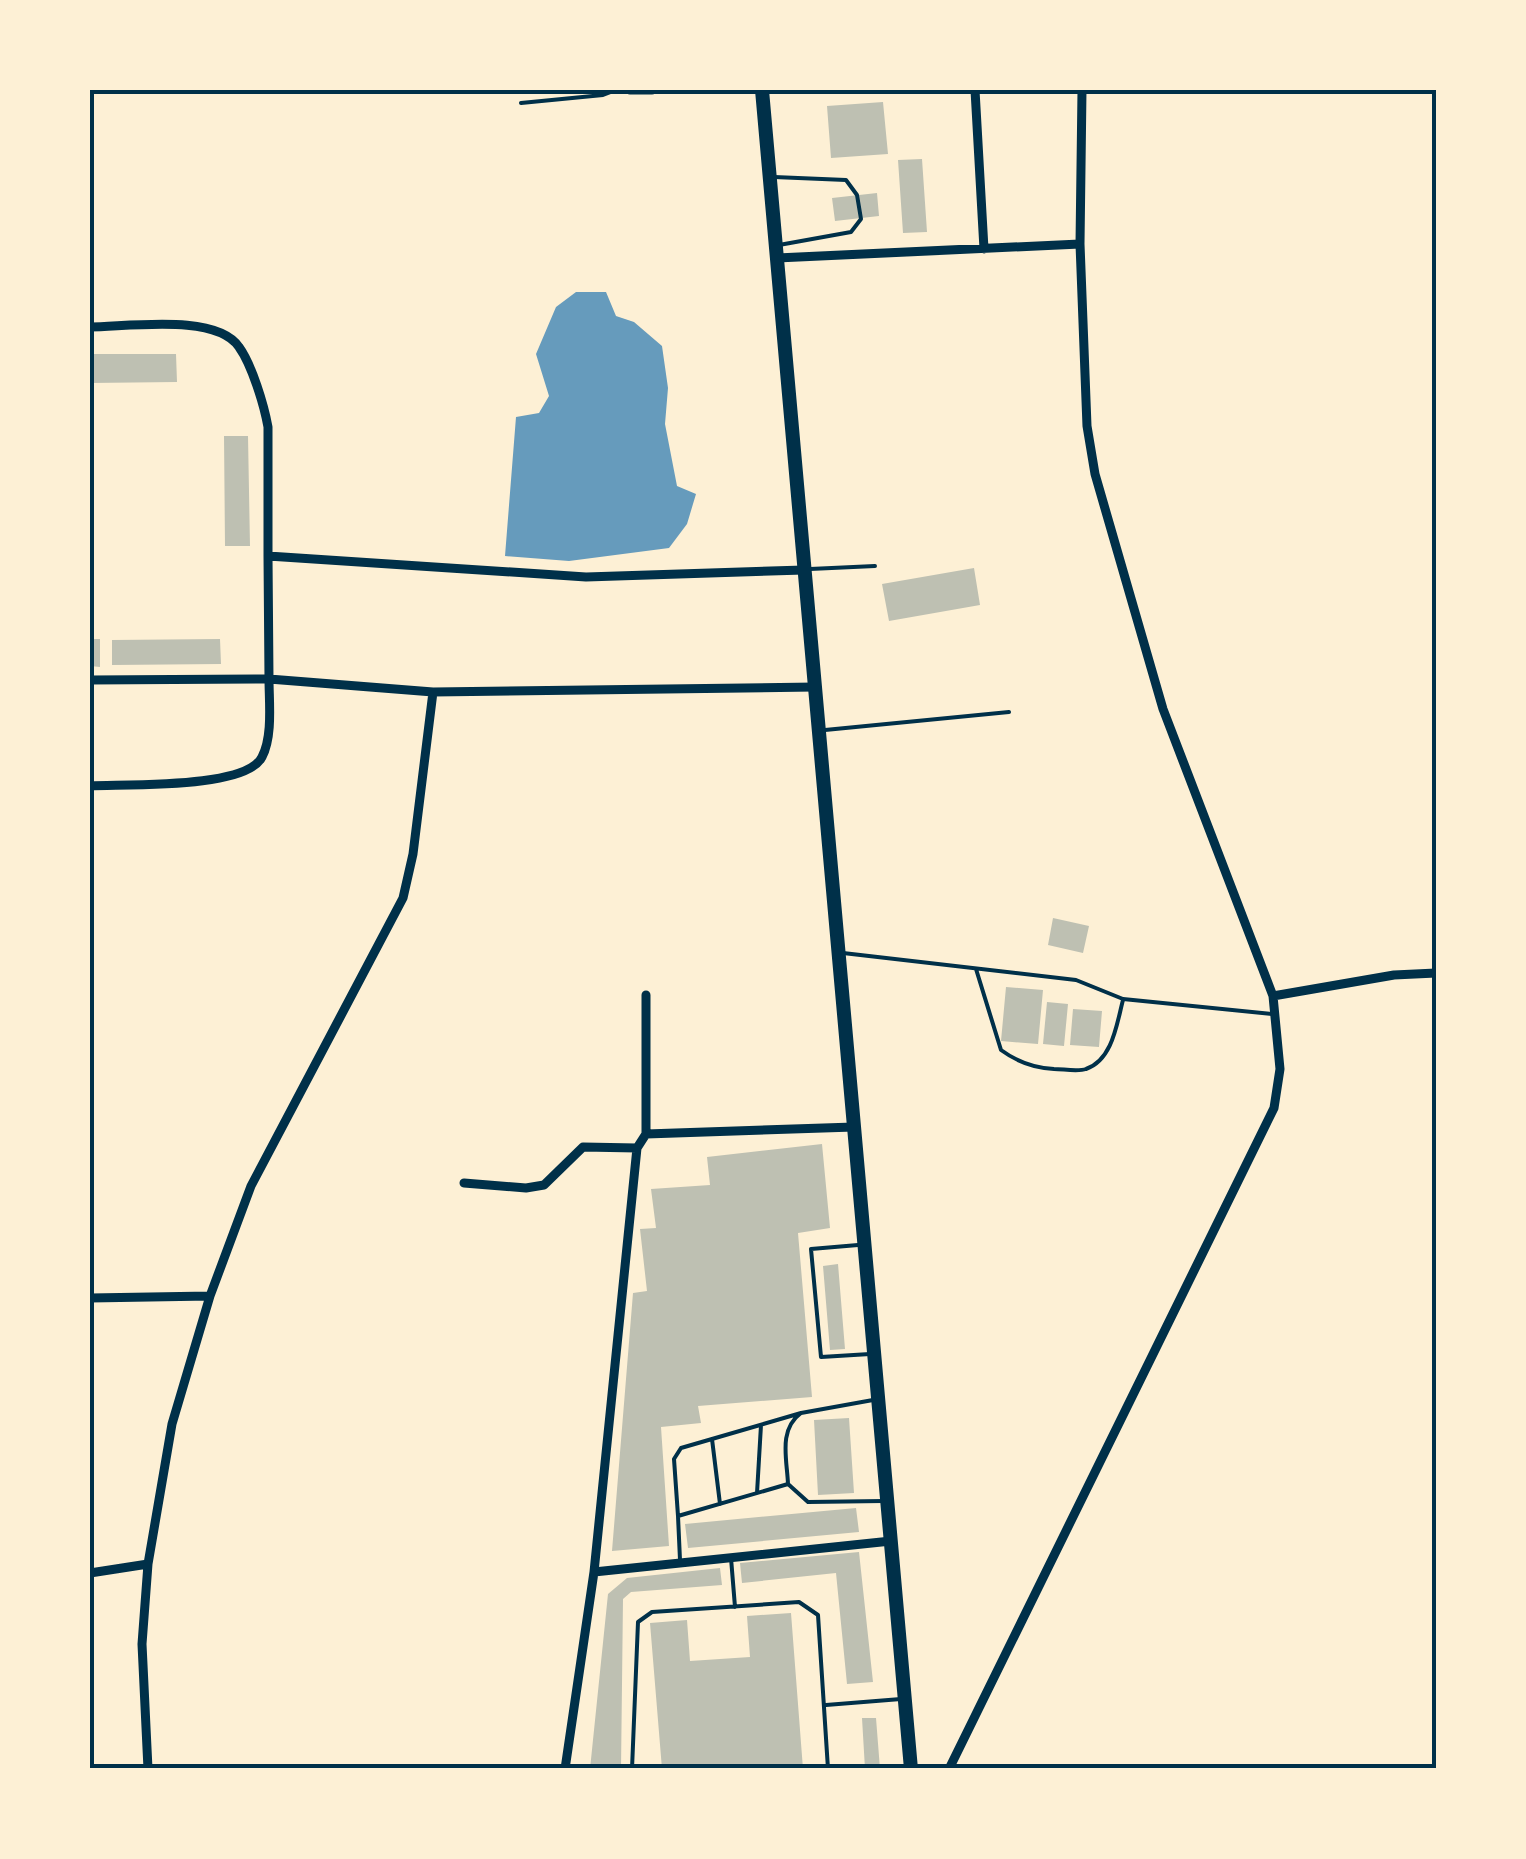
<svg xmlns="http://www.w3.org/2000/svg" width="1526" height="1859" viewBox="0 0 1526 1859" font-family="Lato,sans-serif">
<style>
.water{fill:#669bbc}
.building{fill:#bec0b2}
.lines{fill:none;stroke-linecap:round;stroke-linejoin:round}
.service{stroke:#003049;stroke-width:4}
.minor{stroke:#003049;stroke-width:9}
.trunk{stroke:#003049;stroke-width:14}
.neatline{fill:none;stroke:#003049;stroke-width:4}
</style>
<rect width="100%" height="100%" fill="#fdf0d5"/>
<path class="water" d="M576,292H606L616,316L634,322L662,346L668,388L665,424L677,486L696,494L687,524L669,548L569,561L505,556L516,417L539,413L549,396L536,354L556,307Z"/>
<path class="building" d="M883,102L888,154L831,158L827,106Z
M922,159L927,232L903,233L898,160Z
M877,193L879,216L835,221L832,198Z
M90,354H176L177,382L90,383Z
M224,436H248L250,546H225Z
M974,568L980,605L889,621L882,584Z
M90,639H100V667L90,666Z
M220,639L221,664L112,665V640Z
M1053,918L1089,926L1083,953L1048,945Z
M1006,987L1043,990L1038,1044L1001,1041Z
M1047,1002L1068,1004L1064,1046L1043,1044Z
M1073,1009L1102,1011L1099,1047L1070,1045Z
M822,1144L830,1228L798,1233L812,1397L698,1406L701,1423L661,1427L669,1546L612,1551L633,1293L647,1291L640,1229L656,1228L651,1189L710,1185L707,1157Z
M838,1264L845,1349L830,1350L823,1266Z
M849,1418L854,1493L818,1495L814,1420Z
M856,1508L859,1532L688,1548L685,1524Z
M859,1552L873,1682L847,1684L836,1573L742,1583L740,1563Z
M720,1568L722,1585L631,1592L623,1599L621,1769H590L608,1594L627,1578Z
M791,1613L803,1769H760V1765L662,1769L650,1623L687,1620L690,1661L750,1657L747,1616Z
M862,1718H876L880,1769H865Z"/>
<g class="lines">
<path class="service" d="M521,103L603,95L616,90
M774,177L846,180L857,195L861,219L851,232L779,245
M810,569L875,566
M825,730L1009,712
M843,953L1076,980L1123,999L1273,1014
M976,969L1001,1050C1016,1061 1035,1068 1054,1069C1063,1069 1078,1072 1086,1069C1113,1060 1117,1022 1123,1000
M858,1245L811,1249L821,1357L870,1354
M712,1439L720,1504
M788,1484C787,1459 778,1430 801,1413L873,1400
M757,1493L761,1425
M678,1516L674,1459L681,1448L801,1413
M731,1558L735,1607
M680,1560L678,1516L788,1484L808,1502L883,1501
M826,1705L901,1699
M632,1769L638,1622L652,1612L799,1602L818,1615L828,1769"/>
<path class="minor" d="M630,90H652
M975,90L984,249
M777,258L1080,244
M90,327C127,327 216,313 239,347C252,365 264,405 268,427V556
M90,680L269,679L268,556L586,577L804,570
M90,786C126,784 246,789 262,757C273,736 269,702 269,679L433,692L815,687
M1273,996L1394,975L1436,973
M646,1134V995
M464,1183L526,1188L544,1185L583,1147L637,1148
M90,1298L210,1296
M148,1564L142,1644L148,1769
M594,1572L891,1541
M90,1573L148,1564L172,1424L210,1296L251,1186L403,898L413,854L433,692
M565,1769L594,1572L637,1148L646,1134L854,1127
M949,1769L1274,1108L1280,1069L1273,996L1163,709L1095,474L1087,426L1080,244L1082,90"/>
<path class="trunk" d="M762,90L911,1769"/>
</g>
<rect width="1526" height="1859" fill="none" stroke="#fdf0d5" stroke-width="185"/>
<rect x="92" y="92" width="1342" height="1674" class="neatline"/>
</svg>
